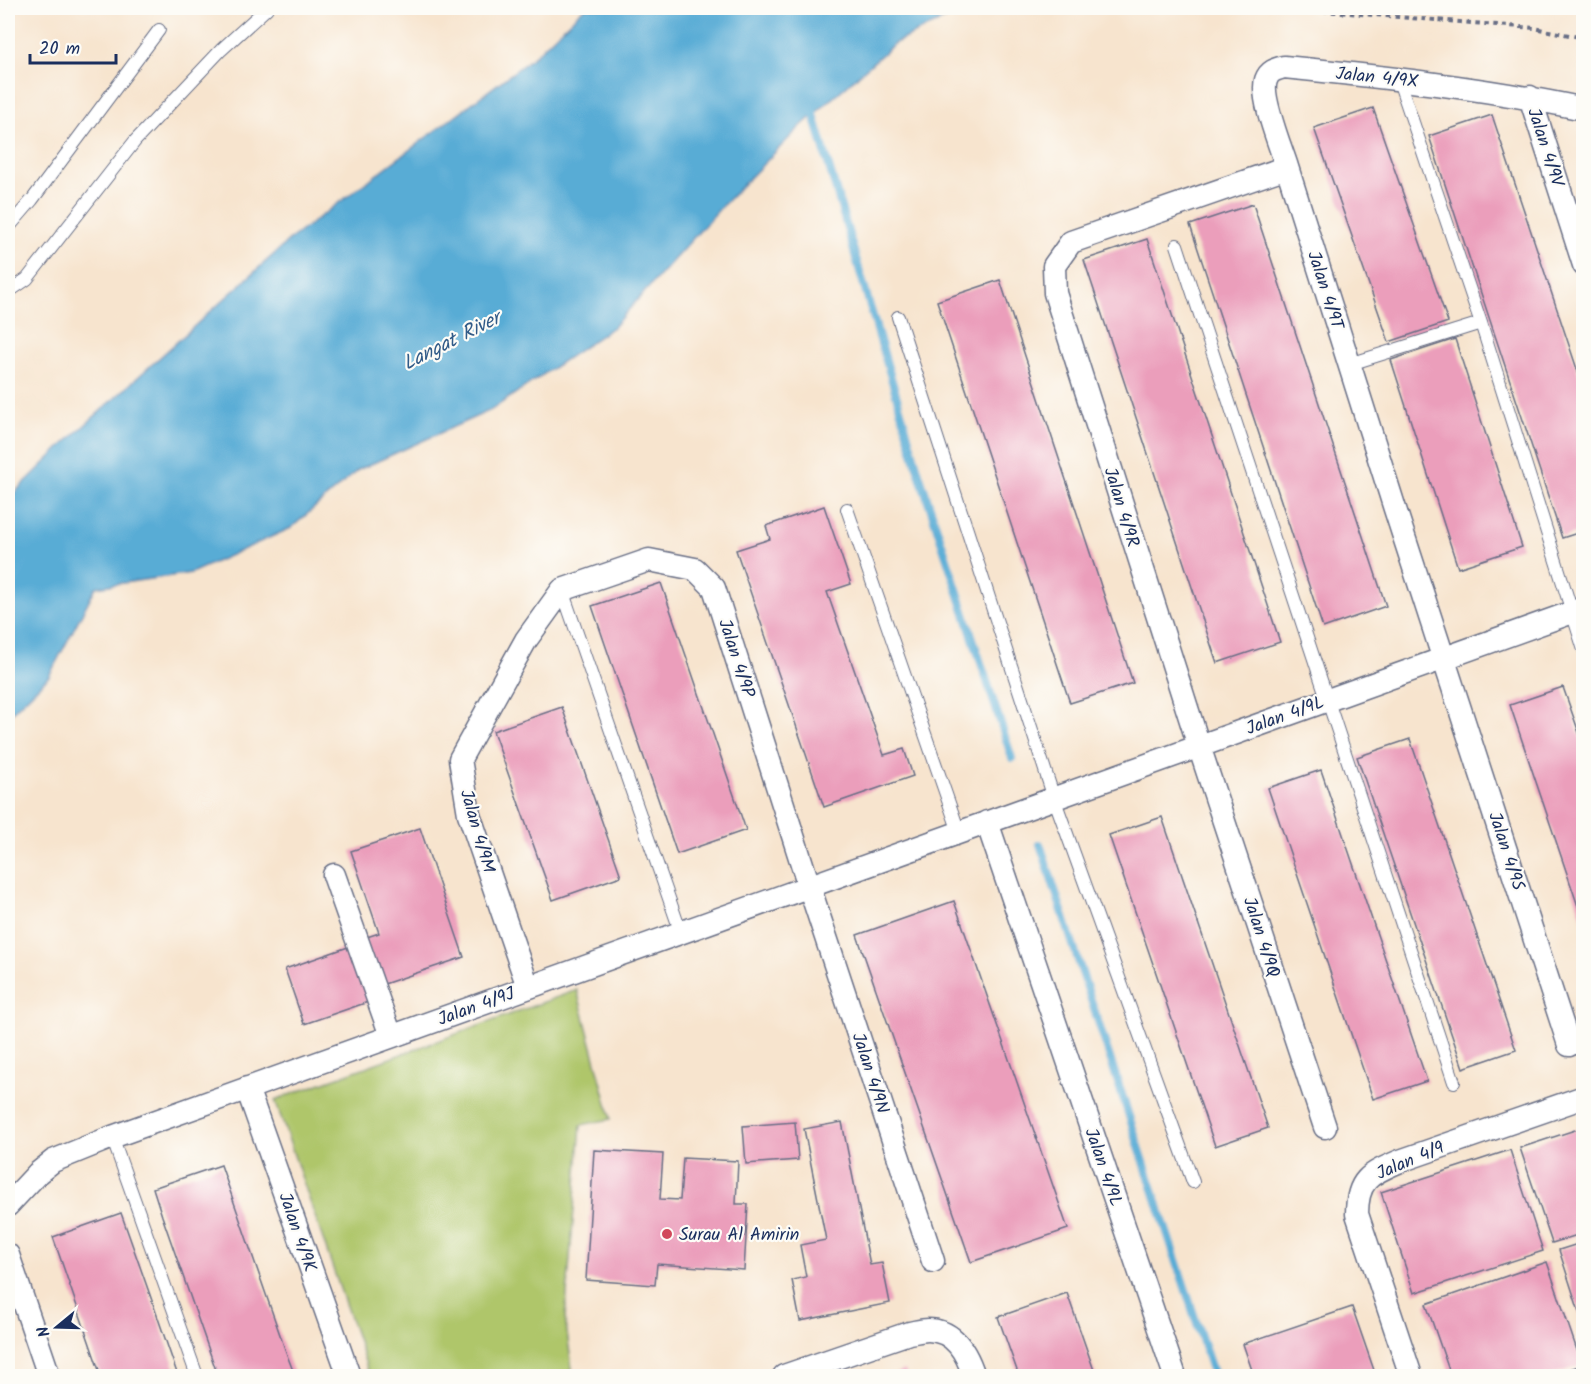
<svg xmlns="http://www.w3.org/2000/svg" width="1591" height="1384" viewBox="0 0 1591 1384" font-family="Kalam,sans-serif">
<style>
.green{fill:#afc66a;stroke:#657a64;stroke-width:1.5}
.water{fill:#59acd5;stroke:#3a6e9a;stroke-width:1.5}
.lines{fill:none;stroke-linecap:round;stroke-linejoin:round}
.stream{stroke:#59acd5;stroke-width:8}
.building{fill:#eb9ebb}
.lane-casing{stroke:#686e85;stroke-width:14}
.street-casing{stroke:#686e85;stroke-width:25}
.path{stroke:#686e85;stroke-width:4;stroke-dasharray:4.5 4.5;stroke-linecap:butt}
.lane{stroke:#fff;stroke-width:12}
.street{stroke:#fff;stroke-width:22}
.poi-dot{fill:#d1495b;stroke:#fdfcf7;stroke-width:2}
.labels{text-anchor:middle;stroke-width:4.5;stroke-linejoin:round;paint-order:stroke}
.street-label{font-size:18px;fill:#1b2f5e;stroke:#fdfcf7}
.poi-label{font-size:18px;fill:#1b2f5e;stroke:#fdfcf7;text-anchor:start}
.water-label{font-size:20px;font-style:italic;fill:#315b88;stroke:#fdfcf7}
</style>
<rect width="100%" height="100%" fill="#fdfcf7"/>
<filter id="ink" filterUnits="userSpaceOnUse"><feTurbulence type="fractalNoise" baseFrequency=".0167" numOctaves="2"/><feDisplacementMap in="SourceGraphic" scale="12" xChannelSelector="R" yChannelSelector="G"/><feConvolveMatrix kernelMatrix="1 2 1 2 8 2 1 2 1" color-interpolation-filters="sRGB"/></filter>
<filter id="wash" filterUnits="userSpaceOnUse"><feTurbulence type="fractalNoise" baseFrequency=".008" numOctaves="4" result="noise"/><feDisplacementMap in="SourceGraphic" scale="24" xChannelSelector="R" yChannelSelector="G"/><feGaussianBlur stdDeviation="1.35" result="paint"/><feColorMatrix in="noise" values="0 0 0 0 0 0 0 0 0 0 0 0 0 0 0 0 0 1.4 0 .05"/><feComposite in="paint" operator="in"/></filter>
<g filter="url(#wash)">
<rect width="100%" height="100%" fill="#f7e4ce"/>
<path class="green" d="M577,990L611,1119L581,1125L565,1318L573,1376H370L275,1100Z"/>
<path class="water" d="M584,8H967L895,43L801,126L723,205L613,327L491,410L358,470L291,528L191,573L96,587L49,676L8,716V499L64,444L293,237L531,59Z"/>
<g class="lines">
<path class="stream" d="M811,105L919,473L1012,758
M1040,844L1214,1376"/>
</g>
<g id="blocks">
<path class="building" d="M1373,108L1448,322L1389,342L1314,128Z
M1492,115L1584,390V531L1562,538L1429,136Z
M1253,204L1386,606L1323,628L1190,225Z
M1147,239L1280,642L1217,663L1084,260Z
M1000,280L1133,683L1070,703L937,301Z
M1455,339L1522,547L1458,568L1391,360Z
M824,506L851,584L827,592L884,755L904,749L913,776L824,807L736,550L770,539L766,526Z
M661,583L746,830L677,854L592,606Z
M1563,687L1584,747L1583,921L1510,705Z
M562,707L621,876L553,900L493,731Z
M1410,739L1516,1050L1463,1068L1357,757Z
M1321,770L1427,1081L1373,1099L1268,788Z
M1162,817L1268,1128L1215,1146L1109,835Z
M420,828L464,957L381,985L364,938L379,933L351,851Z
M954,901L1068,1229L971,1262L857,935Z
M351,946L371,1001L304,1024L285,969Z
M795,1122L798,1160L746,1164L743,1126Z
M842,1122L870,1265L882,1263L890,1303L800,1321L792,1280L806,1277L800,1245L826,1240L804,1129Z
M1584,1127V1233L1552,1243L1520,1148Z
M594,1150L663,1154L660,1199L680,1200L683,1158L738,1161L736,1204H748L744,1270L657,1264L655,1285L586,1280Z
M1510,1150L1543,1251L1414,1293L1381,1192Z
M221,1165L287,1355L295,1376H218L162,1216L153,1188Z
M121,1213L150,1295L178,1376H101L53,1237Z
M1584,1242V1324H1583L1559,1250Z
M1547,1262L1582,1365L1549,1376H1451L1426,1304Z
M1067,1293L1096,1376H1019L998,1317Z
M1352,1307L1376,1376H1254L1243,1344Z
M905,1370L907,1376H889Z"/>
</g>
</g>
<g filter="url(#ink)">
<use href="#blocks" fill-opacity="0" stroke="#686e85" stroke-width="1.5"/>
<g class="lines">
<g class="lane-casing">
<path id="lane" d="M1398,78L1481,323L1584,650
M8,228L32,200L159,30
M1177,245L1454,1082
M8,292L27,279L135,141L221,50L267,8
M898,317L1054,798L1193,1182
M1350,364L1481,323
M847,509L959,832
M562,590L681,933
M112,1137L197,1376"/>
</g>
<g class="street-casing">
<path id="street" d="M1530,97L1584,265
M1287,167C1281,148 1260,97 1266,80C1269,71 1276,69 1284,67C1385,77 1485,88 1584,109
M987,822L1175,1376
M334,875L391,1036
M528,987L469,814L460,759L526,640L562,590L649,560L695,569L714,588L809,886L933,1261
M247,1088L349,1376
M1325,1127L1199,746L1055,293L1054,266L1071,242L1287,167L1395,509L1569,1045
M8,1205L38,1173L53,1161L112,1137L1584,608
M8,1255L49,1376
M784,1376L909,1333C915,1332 922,1330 928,1330C955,1330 967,1354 974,1376
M1411,1376L1357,1214C1357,1179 1370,1174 1400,1161L1584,1097"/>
</g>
<path class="path" d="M1287,8L1534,28L1584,38"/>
<use href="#lane" class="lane"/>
<use href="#street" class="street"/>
</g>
</g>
<circle class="poi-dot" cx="667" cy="1234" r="6"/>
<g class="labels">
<g class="street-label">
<text transform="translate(1377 77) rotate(6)" y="6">Jalan 4/9X</text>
<text transform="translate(1546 147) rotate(72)" y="6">Jalan 4/9V</text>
<text transform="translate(1326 290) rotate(72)" y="6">Jalan 4/9T</text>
<text transform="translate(1122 507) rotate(73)" y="6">Jalan 4/9R</text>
<text transform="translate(737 658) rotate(72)" y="6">Jalan 4/9P</text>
<text transform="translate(1285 715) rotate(-20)" y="6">Jalan 4/9L</text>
<text transform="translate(478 831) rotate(74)" y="6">Jalan 4/9M</text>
<text transform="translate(1507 851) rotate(72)" y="6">Jalan 4/9S</text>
<text transform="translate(1262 937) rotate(72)" y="6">Jalan 4/9Q</text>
<text transform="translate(476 1006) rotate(-20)" y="6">Jalan 4/9J</text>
<text transform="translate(871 1073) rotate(72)" y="6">Jalan 4/9N</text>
<text transform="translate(1410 1160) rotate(-23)" y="6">Jalan 4/9</text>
<text transform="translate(1104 1167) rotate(71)" y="6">Jalan 4/9L</text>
<text transform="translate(298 1232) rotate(71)" y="6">Jalan 4/9K</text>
</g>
<g class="poi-label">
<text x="679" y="1240">Surau Al Amirin</text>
</g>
<g class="water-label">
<text transform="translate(451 340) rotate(-27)" y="7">Langat River</text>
</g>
</g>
<rect width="1591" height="1384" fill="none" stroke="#fdfcf7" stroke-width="30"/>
<g transform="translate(57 1327) rotate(251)" stroke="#fdfcf7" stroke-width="4.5" paint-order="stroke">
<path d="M0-4.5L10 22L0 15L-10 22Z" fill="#1b2f5e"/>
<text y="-9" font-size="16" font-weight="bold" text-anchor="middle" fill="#1b2f5e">N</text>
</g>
<path d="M30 54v9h86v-9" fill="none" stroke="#1b2f5e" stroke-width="3"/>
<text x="39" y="54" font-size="18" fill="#1b2f5e" stroke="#fdfcf7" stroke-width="4.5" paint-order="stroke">20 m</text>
</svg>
